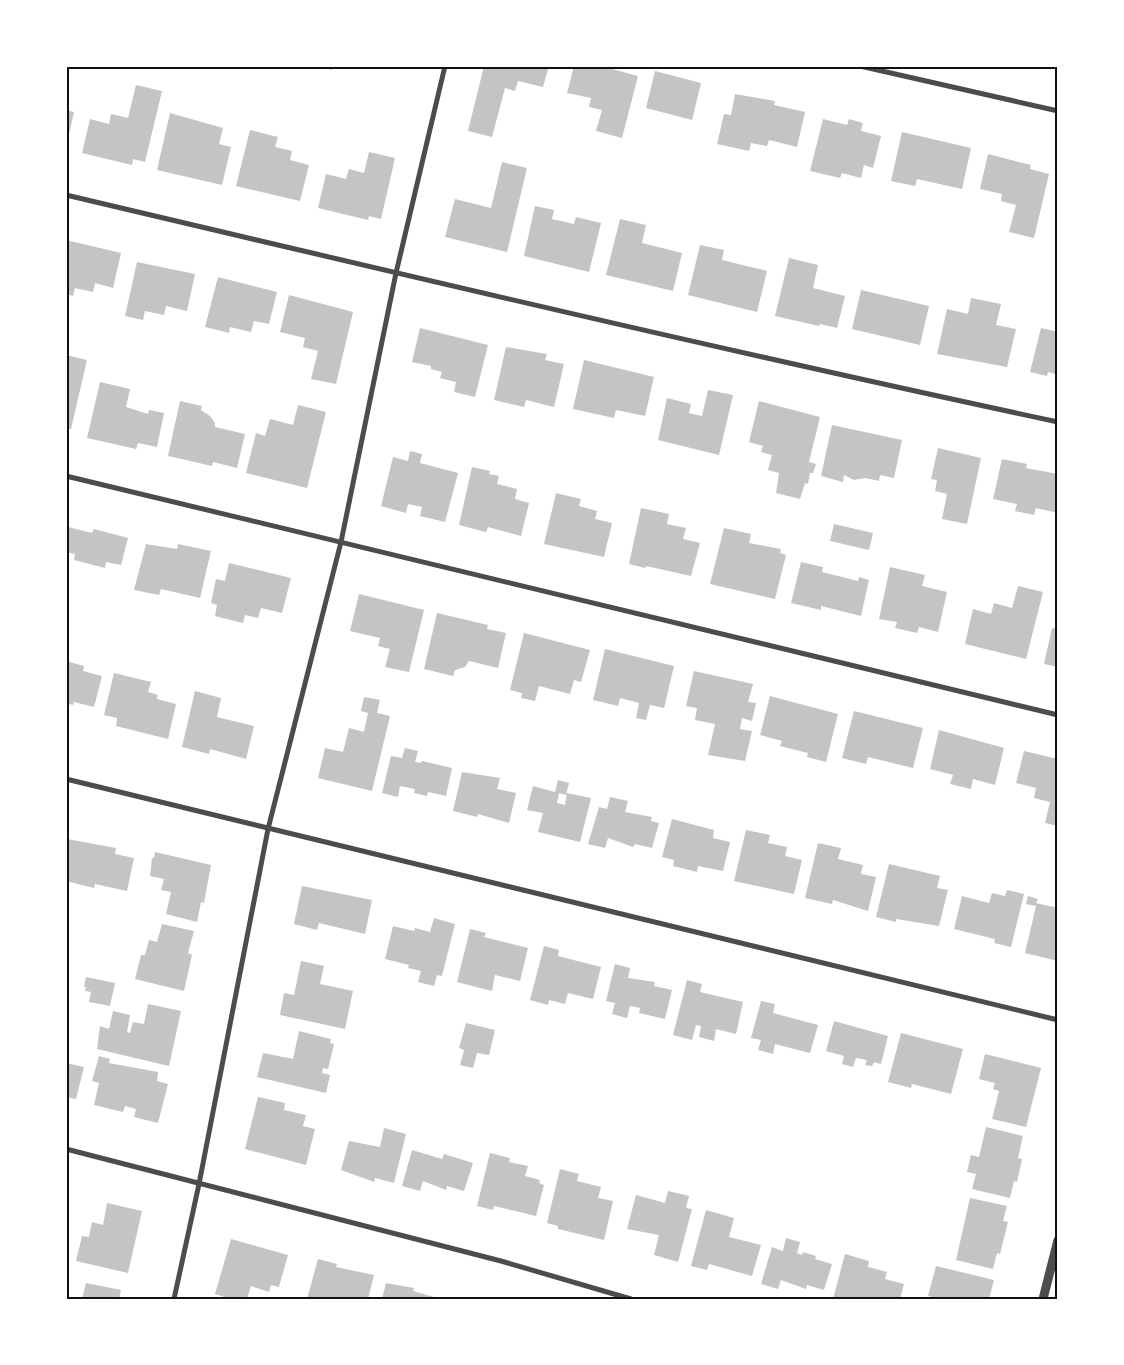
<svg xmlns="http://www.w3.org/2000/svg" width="1124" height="1365" viewBox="0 0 1124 1365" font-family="Ubuntu,sans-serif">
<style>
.building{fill:#c4c4c4}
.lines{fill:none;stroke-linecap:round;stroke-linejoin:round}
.minor{stroke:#4c4c4c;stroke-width:5}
.tertiary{stroke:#4c4c4c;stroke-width:9}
.neatline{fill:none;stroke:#111;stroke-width:2}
</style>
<rect width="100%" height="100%" fill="#fff"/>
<path class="building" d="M318,66H332V70Z
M484,66H549L543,87L518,81L515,91L505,88L492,137L468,131Z
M574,66H601L638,76L622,138L596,131L602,110L589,107L591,98L567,93Z
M655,71L701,83L692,120L646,108Z
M136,85L162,91L145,162L133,159L132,165L82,153L90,119L109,124L111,114L128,118Z
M735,94L775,101L774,105L805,112L797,147L769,140L767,146L751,143L749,151L717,144L724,114L731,115Z
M66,110L74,112L67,143H66Z
M170,113L223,128L219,144L231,147L222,185L157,170Z
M823,119L847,125L849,119L863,123L861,131L881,136L873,168L864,165L861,178L842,173L840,178L810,171Z
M250,130L278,137L275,147L292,151L290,160L309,165L300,201L236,186Z
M902,132L971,148L962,189L917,179L915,186L891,181Z
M369,152L395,158L381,219L369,216L368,220L318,208L326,174L346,179L349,169L364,173Z
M988,154L1031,165L1030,169L1049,174L1034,238L1009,232L1016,205L1001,201L1002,194L980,189Z
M502,162L527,168L507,252L445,237L455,199L491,208Z
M535,206L554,210L552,219L574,224L576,217L601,223L589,272L524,256Z
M620,219L646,225L642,243L682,253L673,291L606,275Z
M66,240L121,253L113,288L95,283L93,292L75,288L73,296L66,294Z
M700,245L724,250L722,260L767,271L757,312L688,295Z
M789,258L818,265L813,288L845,296L837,328L820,324L819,326L775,316Z
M137,262L195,274L187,311L166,306L164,315L145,311L143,320L125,316Z
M218,277L277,292L269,324L254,321L251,332L230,327L229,333L205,327Z
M861,290L929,306L920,345L852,329Z
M289,295L353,312L336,384L311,379L318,351L303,347L305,338L280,332Z
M971,298L1001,304L996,325L1016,329L1007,367L937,354L947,309L968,314Z
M420,328L488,345L475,397L454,392L456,382L440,378L442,372L431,369V366L412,362Z
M1041,328L1058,332V375L1048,372L1047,376L1030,372Z
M506,347L547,354L545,360L564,364L554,407L526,400L524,407L494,400Z
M66,355L87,360L71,429L66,428Z
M584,360L654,377L645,416L616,410L614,418L573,409Z
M100,382L130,389L126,407L148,414L149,410L164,413L157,447L138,443L136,449L87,438Z
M708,390L733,395L719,455L658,440L667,398L691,404L689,413L702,416Z
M180,401L202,406L201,410L210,416L215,423V427L245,434L237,468L213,462L212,466L168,456Z
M759,401L820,417L809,462L816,464L813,473H810L808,484L805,483L800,499L776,493L779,473L768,470L772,455L761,452L763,446L749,442Z
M298,405L326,412L307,488L246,473L256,433L265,436L270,419L293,425Z
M832,425L902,440L894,478L880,475L879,481L865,478L854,480L844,475L843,482L821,476Z
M938,448L981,458L967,524L942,519L947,494L935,491L937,480L931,479Z
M410,451L422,454L420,463L458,473L445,522L420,516L422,507L408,504L406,513L381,506L393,457L408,461Z
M1002,459L1027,464L1026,468L1058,474V513L1036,508L1034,515L1015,511L1017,504L993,499Z
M472,467L490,471L489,474L499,476L497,484L517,489L515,499L529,503L521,536L488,527L486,532L459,525Z
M556,493L581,499L579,506L597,511L595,519L612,523L604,557L544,544Z
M641,508L669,514L667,524L686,528L683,539L700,543L691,576L646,566L645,568L629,564Z
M834,524L873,533L869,550L830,541Z
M68,527L92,533L94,529L128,538L121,565L106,562L105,568L74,560L75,554L66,552Z
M724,528L751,534L749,543L781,549L780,553L786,555L775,599L710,584Z
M146,544L177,549L178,544L211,551L200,598L161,589L159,595L134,590Z
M801,562L823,567L822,572L858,581L859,577L869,580L861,616L821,606V610L791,603Z
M229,563L291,578L282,613L261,608L258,618L245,615L243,623L215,616L217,605L211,603L216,579L225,581Z
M890,567L925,575L922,586L947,592L938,632L919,627L917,633L895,628L897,622L879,619Z
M1018,586L1043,592L1026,659L965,644L973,609L991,614L994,603L1012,608Z
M359,594L424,610L409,672L385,667L390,649L378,646L380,638L350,631Z
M437,613L488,625L487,629L506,633L498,668L469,661L465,667L455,670L453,676L424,669Z
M1052,628L1058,629V667L1044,664Z
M524,633L590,650L581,682L574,680L570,694L539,686L535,701L521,698L522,693L510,690Z
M605,649L674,666L664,708L650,705L646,720L636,718L639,703L620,698L618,706L593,700Z
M66,661L84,666L83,671L102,676L94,707L74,702L73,705L66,703Z
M694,671L753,684L748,702L756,703L752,721L742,718L740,729L752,731L745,761L708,755L715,724L695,720L697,708L686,706Z
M114,673L151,682L148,692L158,695L157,699L176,704L168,739L116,726L117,718L104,715Z
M195,691L221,698L217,717L254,726L246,759L210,749L209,754L182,747Z
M770,696L838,714L826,762L807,757L808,753L780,746L782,741L760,735Z
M364,697L380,700L377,713L390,716L372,791L318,778L325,748L343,752L349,728L364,732L368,713L361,711Z
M854,711L923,728L913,768L868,757L866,764L842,758Z
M939,730L1004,748L995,785L973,779L971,789L950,784L953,775L930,769Z
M405,748L418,751L415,762L421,763L422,761L452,768L446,796L428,792L427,796L414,793L415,789L400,786L398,797L382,793L391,756L402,758Z
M1024,751L1058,759V826L1045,823L1050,802L1034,798L1036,788L1016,783Z
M462,772L500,778L497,789L516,793L509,823L478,814L477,817L453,811Z
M558,780L569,783L566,795L559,793L557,803L565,805L567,793L591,798L580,842L538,832L543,813L527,810L533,786L555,792Z
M610,797L628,801L625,812L652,817L651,821L659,823L652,848L635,844L633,847L608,838L605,848L588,844L599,807L607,809Z
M672,819L714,830L713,838L730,842L723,871L698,866L697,872L673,866L674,860L662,857Z
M746,830L770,835L768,843L787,847L785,856L802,860L794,894L734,881Z
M67,839L116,848L115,854L134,858L127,891L95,884L94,888L66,881Z
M818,843L841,848L838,859L863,865L861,874L876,877L868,911L833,900L832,904L805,898Z
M155,852L211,865L204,903L201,902L197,922L166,914L171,892L161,890L164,879L150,876L152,858H154Z
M889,864L940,876L937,888L948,890L939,926L896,919V922L876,917Z
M302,886L372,900L365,934L319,923L317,930L294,924Z
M1007,890L1024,894L1011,947L994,943L995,939L954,929L962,896L989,903L992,893L1005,896Z
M1028,896L1038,899L1036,903L1058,908V961L1025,953L1036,906L1026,904Z
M434,918L455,924L442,976L437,975L434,986L418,982L421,971L408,968L409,965L385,959L393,926L414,931L415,928L430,932Z
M162,924L194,931L188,953L192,955L184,991L135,979L141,955H145L149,940L157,942Z
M470,929L486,933L484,937L528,948L520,981L495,975L492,991L457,982Z
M544,946L559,950L558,956L601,967L593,999L568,993L565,1004L549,1000L548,1005L530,1000Z
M301,961L324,966L320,984L353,991L345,1029L280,1015L284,993L294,995Z
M615,964L630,968L628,978L655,982L654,986L672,990L665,1019L639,1013L640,1008L630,1006L627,1018L612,1014L615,1003L606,1001Z
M86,977L115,983L110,1006L89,1002L91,992L85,991L86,987H84Z
M687,980L702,984L700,992L743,1002L736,1034L716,1029L714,1041L699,1037L701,1026L696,1025L692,1040L673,1035Z
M761,1001L775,1004L773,1013L818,1025L810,1053L775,1044L773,1054L758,1050L761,1040L751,1038Z
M148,1004L181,1011L169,1066L97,1049L100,1026L109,1029L113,1011L130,1015L127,1032L130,1033L133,1022L144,1024Z
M834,1021L888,1036L881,1064L874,1062L872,1066L865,1065L867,1060L856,1058L853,1067L842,1064L844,1056L826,1051Z
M466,1023L495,1030L489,1055L477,1053L473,1068L460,1065L464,1050L459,1048Z
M299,1031L331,1039L330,1043L334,1044L328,1069L323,1068L322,1073L330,1075L326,1093L257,1077L263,1053L293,1059Z
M901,1033L963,1049L951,1094L912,1084L911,1088L888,1082Z
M985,1054L1041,1068L1026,1127L992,1119L999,1091L993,1089L995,1083L979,1079Z
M99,1056L110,1059L109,1063L158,1072L157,1081L168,1084L158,1123L134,1117L136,1109L125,1106L123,1112L94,1105L99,1083L92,1081Z
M66,1063L84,1067L76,1099L66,1097Z
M258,1097L285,1103L284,1110L306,1115L303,1126L315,1129L306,1165L245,1149Z
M986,1127L1023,1136L1018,1158L1022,1159L1017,1182L1014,1181L1010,1198L972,1189L976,1174L967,1172L971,1155L979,1157Z
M384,1128L406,1134L394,1183L375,1178L374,1182L341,1170L349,1141L380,1147Z
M412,1150L442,1159L444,1154L473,1163L464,1191L447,1186L446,1190L423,1181L420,1191L402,1186Z
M490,1153L510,1158L509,1162L528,1166L525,1176L540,1180L539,1183L544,1185L536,1216L494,1206L493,1210L477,1206Z
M560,1169L579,1174L577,1181L601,1187L598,1198L613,1201L604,1240L558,1229V1226L547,1223Z
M668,1191L689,1196L686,1208L692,1209L678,1262L654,1255L659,1235L627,1229L636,1195L665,1203Z
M970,1198L1007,1206L1003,1221L1008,1222L1000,1254L997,1253L993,1269L956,1260Z
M107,1203L142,1211L128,1273L76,1261L82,1236L89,1237L92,1222L103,1225Z
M706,1210L734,1218L729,1237L761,1245L752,1276L709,1264L707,1270L691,1266Z
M786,1238L800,1242L797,1253L802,1255L803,1252L816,1256L815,1259L832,1264L824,1290L807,1285L806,1289L781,1280L778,1289L761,1284L772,1247L783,1251Z
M231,1239L288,1255L279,1287L271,1285L269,1292L251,1286L247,1299H231L215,1294Z
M845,1254L869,1261L868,1267L887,1272L885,1279L904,1284L900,1299H833Z
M318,1259L337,1264L336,1267L374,1275L368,1299H307Z
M936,1266L994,1280L989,1299H941L928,1296Z
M86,1283L121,1290L119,1299H82Z
M386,1283L414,1288L413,1291L441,1299H382Z"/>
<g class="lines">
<path class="minor" d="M860,66L1058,111
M66,195C396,273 726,351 1058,422
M66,476L1058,715
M66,779L1058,1020
M66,1149L501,1261L631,1299
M174,1299L199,1184L268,829L341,542L396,273L445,66"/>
<path class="tertiary" d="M1043,1299L1058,1240"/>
</g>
<rect width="1124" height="1365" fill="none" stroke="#ffffff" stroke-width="135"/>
<rect x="68" y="68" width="988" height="1230" class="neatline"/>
</svg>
